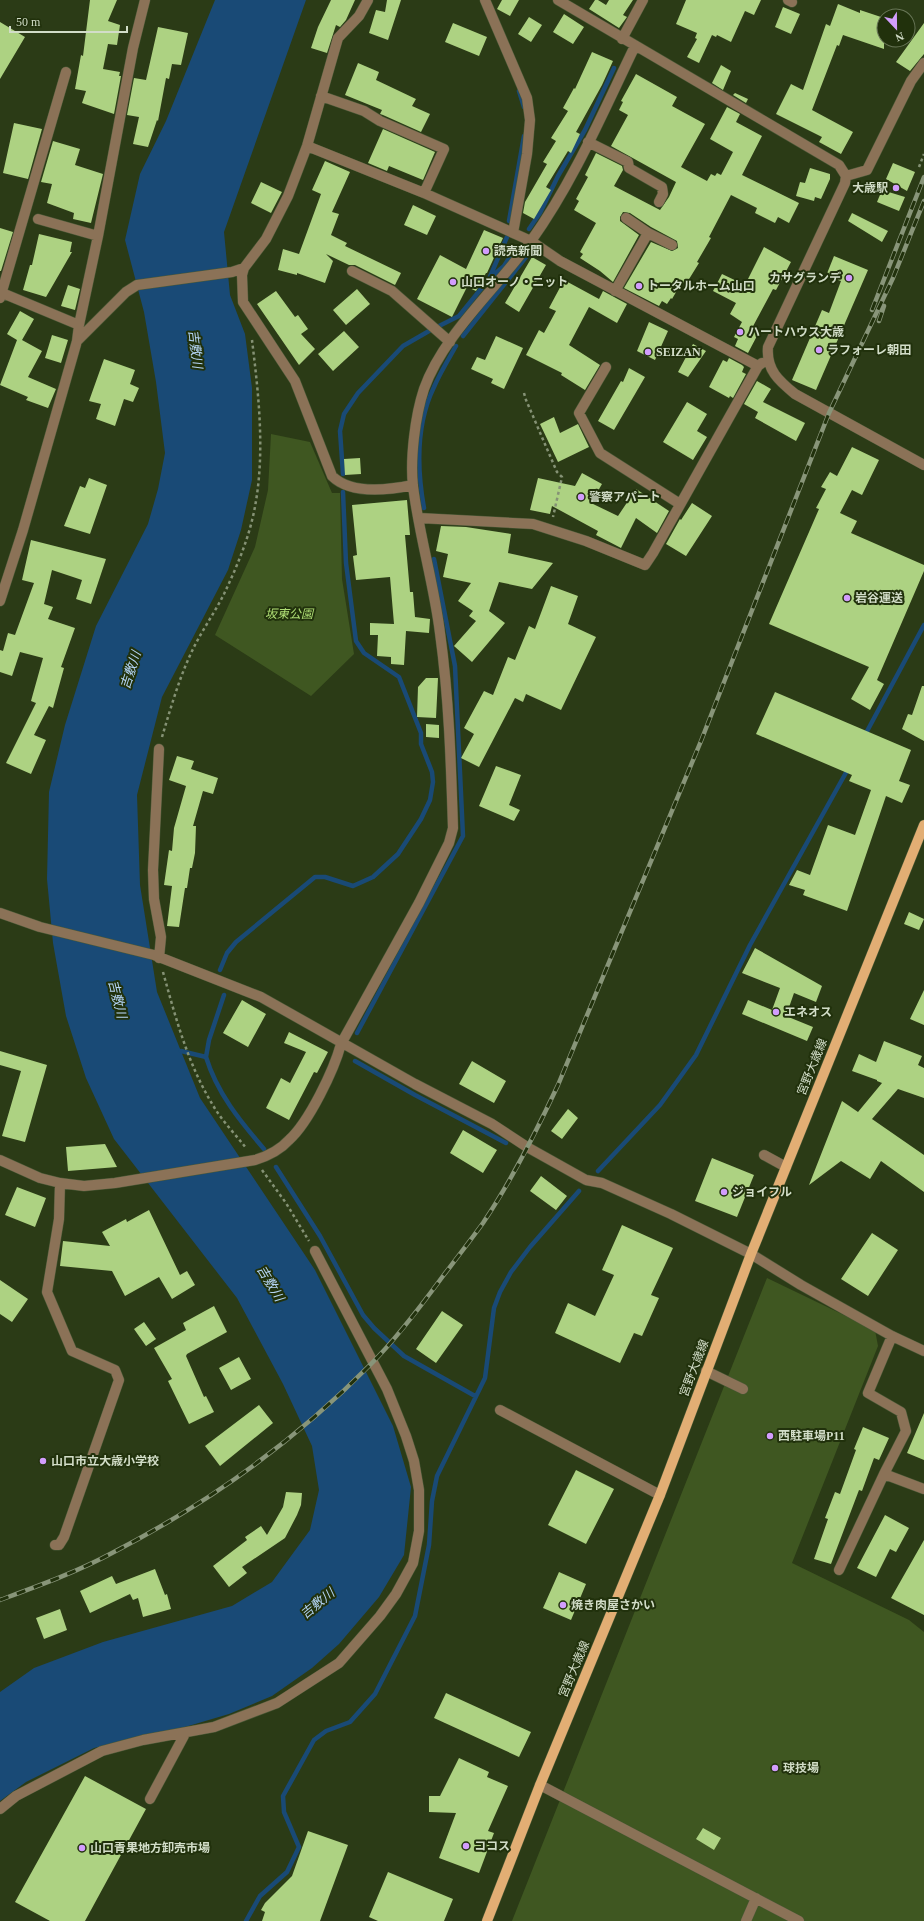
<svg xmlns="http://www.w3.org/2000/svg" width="924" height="1921" viewBox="0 0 924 1921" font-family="'Times New Roman','Noto Sans JP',serif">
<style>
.green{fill:#3f5721}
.water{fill:#194a76}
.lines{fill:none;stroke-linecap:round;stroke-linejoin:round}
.stream{stroke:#194a76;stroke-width:4.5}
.building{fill:#add282}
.minor-casing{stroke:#495836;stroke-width:11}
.major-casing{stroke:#495836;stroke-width:11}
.path{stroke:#859275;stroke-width:2.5;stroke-dasharray:3 3;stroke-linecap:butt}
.minor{stroke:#8b7257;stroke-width:10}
.major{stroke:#e2ae74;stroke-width:10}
.rail-casing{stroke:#889579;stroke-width:4.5}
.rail{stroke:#21310c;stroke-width:3;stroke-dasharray:9;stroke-linecap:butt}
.poi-dot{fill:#d29dfd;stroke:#21310c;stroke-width:1.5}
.labels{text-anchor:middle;stroke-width:4;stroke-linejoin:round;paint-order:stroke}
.poi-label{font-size:12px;font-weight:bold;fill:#d2ddc8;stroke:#21310c;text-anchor:start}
.park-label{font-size:12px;font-style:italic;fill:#aedd74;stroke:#21310c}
.street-label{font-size:12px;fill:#d2ddc8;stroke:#21310c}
.water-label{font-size:13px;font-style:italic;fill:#b5d5f6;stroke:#21310c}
</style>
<rect width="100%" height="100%" fill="#2b3b16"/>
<path class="green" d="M271,434L310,442L332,493H340L342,579L354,654L311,696L215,635L255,547L268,490Z
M767,1278L875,1330L878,1346L792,1563L909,1620L924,1632V1921H512Z"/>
<path class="water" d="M215,0H306L224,232L230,295L245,334L252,388V480L241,530L228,570L162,697L137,795L140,885L157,992L200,1098L315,1270L393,1426L411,1487L404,1555L379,1597L339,1644L312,1668L272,1696L229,1714L185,1727L94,1748L26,1782L0,1801V1692L34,1668L103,1642L232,1606L272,1582L310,1530L319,1490L312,1446L283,1384L237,1298L114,1139L86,1078L66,1016L53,943L47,879L49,792L65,725L96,626L148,524L158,489L165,453L156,382L144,312L125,240L140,174L166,121Z"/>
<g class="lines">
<path class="stream" d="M519,91L524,107
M509,221L524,136
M529,229L540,213L558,176L585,130L614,68
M490,278L504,266L515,249
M439,326L459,316L489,279L507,237
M463,336L526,257
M343,474L340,431L344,414L358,393L403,346L429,331
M424,508C417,469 416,424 434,387C440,373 448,360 456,346
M865,735L924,625
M220,970L227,953L236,942L315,877H325L353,886L373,877L398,854L421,819L430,800L433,782L432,772L421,744V733L399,677L364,653L356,641L346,563L343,492
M357,1033L463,836L455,666L434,559
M181,1051L206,1057C217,1093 240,1121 264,1149
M206,1057L209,1040L224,995
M355,1061L415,1095L506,1143
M276,1167L320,1236L363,1315L374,1328L404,1356L475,1396
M598,1171L660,1105L696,1055L750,945L848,769
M246,1921L260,1896L287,1872L299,1847L284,1812L283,1796L314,1740L326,1731L350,1722L375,1694L415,1616L429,1545L432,1501L437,1476L485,1378L494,1308L500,1292L511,1272L530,1247L579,1191"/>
</g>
<path class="building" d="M90,0H117L108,21L120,25L117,45L108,44L103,69L120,72L119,76H121L114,114L82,103L86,91L75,89L81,55L83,56Z
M331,0H355L346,20L340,27L336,25L327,53L311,48L318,27Z
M387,0H401L388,40L369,33L376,10L385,12Z
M502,0H519L510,16L497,9Z
M595,0H598L606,5L609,0H633L623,15L627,17L619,28L589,9Z
M686,0H761L754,15L745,11L731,42L717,35L716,37L712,35L699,63L687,57L697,39L695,38L697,33L676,24Z
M838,4L860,13V10L884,18V49L843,35L839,46L837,45L812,110L853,132L841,154L819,142L822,137L776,114L791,84L803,90L826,24L830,26Z
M783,7L800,14L791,34L775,27Z
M564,14L584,27L573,44L553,32Z
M529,17L542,25L531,42L518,34Z
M0,22L25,37L0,79Z
M453,23L487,37L479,56L445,42Z
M924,23V54L910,71L896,62Z
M158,27L188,33L181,65L172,64L169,79L166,78L158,121L157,120L148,147L133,144L139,117L127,115L134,78L146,80Z
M592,52L613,61L602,85L576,132L580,134L571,153L568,151L546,187L551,190L534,219L523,213L525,202L547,164L543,162L556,141L551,138L568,111L563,108L574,88L575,89Z
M358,63L379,72L376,80L416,99L412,106L430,114L421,132L383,115L380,114L382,110L345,95Z
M721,65L731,71L723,90L712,83Z
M636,74L677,97L672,106L705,124L681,167L707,181L711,174L715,176L717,173L721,175L733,152L710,139L727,107L740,114L736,122L762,136L742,175L799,203L789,223L778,217L775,223L755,213L757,208L731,195L709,237L711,238L697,262L699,263L686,284L682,282L672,299L671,298L667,304L662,301L659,306L624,288L651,242L672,251L678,248L677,241L651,227L630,213L623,212L620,217V221L639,235L613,282L600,271L580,258L583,254L580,252L596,223L574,210L579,201L576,199L588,177L585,175L596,153L622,166L623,170L614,186L660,210L669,197L676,182L611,146L628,115L619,110L623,102L621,101Z
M735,93L748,99L746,103L733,95Z
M14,123L42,129L28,179L3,173Z
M383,129L435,152L423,180L389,166L387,171L368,163Z
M53,141L80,149L75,165L103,174L91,223L73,219L74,213L47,203L52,184L41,182Z
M325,161L350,172L332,212L339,214L331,235L347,243L345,246L401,273L395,285L355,265H349L326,254L333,261L325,283L297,273V275L278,270L283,249L299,254L321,194L312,190Z
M893,163L915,172L907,191L886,179Z
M810,168L830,174V179L821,199L815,197L814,201L796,196L800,182L805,183Z
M261,182L282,192L271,213L251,203Z
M882,190L905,197L899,211L877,202Z
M413,205L436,216L427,235L404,225Z
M852,213L888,231L882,242L848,221Z
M0,228L13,232L1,271H0Z
M484,230L503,238L487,273H486L476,291L467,287L452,317L417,299L440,255L466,269Z
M39,234L72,242L70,252H72L46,297L23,290L30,265H32Z
M764,247L791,262L776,290L773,289L751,330L758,334L748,353L735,346L738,339L734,337L742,322L730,314L736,303L713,291L722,274L745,285Z
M834,256L868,270L816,390L792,380L822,310L829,313L841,281L826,276Z
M532,257L546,265L519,312L505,303Z
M564,280L599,299L603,291L627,304L617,323L589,307L569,345L600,365L585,390L561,375L562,373L526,355L539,330L544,333L556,311L549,308Z
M68,285L80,289L75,310L61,306Z
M357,289L370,304L346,325L333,310Z
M276,291L295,317L298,315L308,329L301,334L315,349L299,365L257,304Z
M20,311L34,319L22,340L42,351L28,377L56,389L48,408L26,400L28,397L0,385L17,340L7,334Z
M649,322L668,331L655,360L637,351Z
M344,331L359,347L333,371L318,354Z
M52,335L68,340L61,363L45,358Z
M496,336L523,348L504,389L491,383L493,379L471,369L477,357L485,360Z
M693,344L706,351L688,377L678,372Z
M729,358L742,365L744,367L742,372L746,374L733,398L730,396L729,398L709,387L723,360L727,362Z
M104,359L135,370L130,384L139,388L133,402L124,399L115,426L96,419L101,404L89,401Z
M629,368L645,377L614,430L598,421L621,381L623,382Z
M757,381L771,389L763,402L805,423L796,441L755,418L758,412L744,404Z
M687,402L707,414L697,431L707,437L693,460L663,442Z
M554,417L560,433L578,424L589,447L558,462L540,424Z
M852,447L879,460L862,495L852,490L840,513L857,521L851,533L924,565V571L877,680L884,684L870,710L851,699L869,667L769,624L819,509L816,508L826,489L821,487L830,472L837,476Z
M360,458L361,474L345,475L344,459Z
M582,473L602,484L591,503L618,516L636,489L669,511L657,533L636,518L621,548L596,535L598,531L552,506L550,514L530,510L538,478L575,486Z
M89,478L107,485L90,534L64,526L80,486L85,488Z
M407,500L410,535H405L410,592H413L415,617L430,619L429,633L406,631L404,665L391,664V657L377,656L378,635H370V623L394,624L390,577L356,580L353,556L357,555L352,505Z
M692,503L712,516L686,556L666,544L680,519L681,520Z
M441,526L466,527L511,534L508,553L553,563L532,589L499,582L489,611L505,623L472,662L454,646L476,621L469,616L473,611L458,601L471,583L443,577L448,554L436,551Z
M31,540L106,559L91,604L76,599L82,580L52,570L44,604L53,607L48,619L75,628L61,667L64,668L53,708L49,706L34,735L46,740L31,774L6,763L36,703L31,701L43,658L20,652L12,676L0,672V650L3,651L8,633L15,635L34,583L22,580Z
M551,586L578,596L568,624L596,637L561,710L526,694L523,702L515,698L479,767L461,758L474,734L464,728L484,691L493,695L508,657L515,660L529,626L535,629Z
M426,678H438L436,718L417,717L418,687Z
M922,686H924V741L902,729L908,714L912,715Z
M775,692L911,750L899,781L910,785L902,803L886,796L847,911L803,895L805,890L789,885L797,870L810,875L828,825L855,835L871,790L849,781L852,775L756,734Z
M426,724L439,725V738L426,737Z
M177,756L194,761L191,769L218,778L213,794L203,791L193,826H196L195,853L192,868H190L187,888H185L179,927L167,926L172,886L164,885L169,850L172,851L174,828L186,786L169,780Z
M496,766L521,775L509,805L520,810L514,821L479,806Z
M909,912L924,919L919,930L904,924Z
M755,948L822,986L816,1002L794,993L786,1016L813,1027L807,1041L742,1014L748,1000L772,1010L780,988L742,973Z
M924,990V1025L910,1019Z
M242,1000L266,1014L248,1047L223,1033Z
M289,1032L328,1052L317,1073L314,1072L289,1120L266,1108L281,1078L290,1083L306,1052L284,1043Z
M884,1041L922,1056L918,1065L924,1068V1098L898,1089L872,1119L924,1155V1192L881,1161L870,1179L841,1161L809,1185L842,1101L858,1112L882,1083L877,1081V1080L852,1071L859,1054L876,1062Z
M0,1051L47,1065L25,1142L2,1136L21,1071L0,1065Z
M472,1061L506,1081L494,1103L459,1084Z
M568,1109L578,1118L562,1139L551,1131Z
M463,1130L497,1150L483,1173L450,1153Z
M105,1144L117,1167L68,1171L66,1147Z
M712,1158L754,1175L737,1217L695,1201Z
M541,1176L567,1196L556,1210L530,1191Z
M17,1187L46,1198L35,1227L5,1215Z
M149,1210L180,1275L187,1271L195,1285L172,1299L159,1277L125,1296L112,1271L60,1266L63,1241L110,1246L102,1232L126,1219L127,1222Z
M622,1225L673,1248L651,1295L659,1298L642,1336L634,1333L620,1363L555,1333L568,1303L595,1316L614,1275L602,1270Z
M872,1233L898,1250L868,1296L841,1279Z
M0,1280L28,1299L12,1322L0,1314Z
M214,1306L227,1332L187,1354L186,1356L204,1397L206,1396L214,1412L189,1424L168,1381L172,1379L154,1348L186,1330L183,1323Z
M442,1311L463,1325L436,1363L416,1349Z
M144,1322L156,1339L146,1346L134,1329Z
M239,1357L251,1379L231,1390L219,1368Z
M259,1405L273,1423L220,1466L205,1446Z
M924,1413V1460L907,1453Z
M863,1427L889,1438L879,1460L874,1458L862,1491L859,1490L831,1564L814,1559L828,1519L825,1518L835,1492L840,1494L856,1450L854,1449Z
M576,1470L614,1489L586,1544L548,1525Z
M286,1492L302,1493L301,1505L297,1515L285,1538L242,1567L247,1573L229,1587L213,1566L247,1540L245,1537L261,1526L267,1535L283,1507Z
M885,1515L909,1528L896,1552L890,1549L876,1577L857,1568Z
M924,1540V1615L891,1598Z
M155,1569L165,1595L167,1594L171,1609L143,1617L138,1598L133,1600L130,1594L90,1613L80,1591L112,1576L116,1584Z
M559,1572L586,1584L571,1620L543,1608Z
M60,1609L67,1630L44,1639L36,1618Z
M446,1693L531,1732L519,1757L434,1718Z
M459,1758L489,1772L487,1777L508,1786L488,1831L494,1833L479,1873L439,1858L456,1813L429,1812V1796H440Z
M85,1776L146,1809L85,1921H50L15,1902Z
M703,1828L721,1838L714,1850L696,1839Z
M308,1831L348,1845L320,1921H262L265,1912L261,1910L265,1903L292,1876Z
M388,1872L453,1899L444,1921H378L369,1917Z"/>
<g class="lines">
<g class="minor-casing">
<path id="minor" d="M368,0L359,16L338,38L307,146L288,196L266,239L244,268L242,275L243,302L295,381L332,476C351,495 389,490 413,485
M485,0L527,98L530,120L527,154L513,233
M558,0L839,165L846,176L845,183L768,347C766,370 779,381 795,394L924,465
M788,0L792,2
M622,39L643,0
M321,96L364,111L380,121L444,149L424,193
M588,142L628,162L629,168L662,187L663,194L659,202
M307,146L424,193L531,241L560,261L758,366
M846,176L867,170L911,81L924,63
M626,218L648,233
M38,219L98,236
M352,271L392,291L450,342
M615,291L648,233L672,245
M0,292L79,325
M0,298L66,72
M77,341L126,292L137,285L232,272L244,268
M606,367L579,413L600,453L680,504
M419,518L533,524L586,541L645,565L653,553L758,366L762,363
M0,601L23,530L77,341L79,325L98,236L133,48L145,0
M159,749L153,870L154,899L161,937L159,958
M0,913L40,927L154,955L261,997L415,1084L492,1124L527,1147L586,1180L602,1183L671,1214L751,1254L801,1285L892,1336L924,1351
M764,1155L786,1167
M0,1160L40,1178L60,1183L84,1186L115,1183L255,1160C268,1156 280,1150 289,1140C309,1122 334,1070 341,1044L419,903L449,843L453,828C451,763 449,698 440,633C434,584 419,535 413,486C410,459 415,416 424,389C443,335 497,288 531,241C574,181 603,112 635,46
M892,1336L868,1393L901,1412L906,1431L884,1474L924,1489
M706,1371L743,1389
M500,1410L660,1495
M55,1545H59L64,1537L119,1380L115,1370L72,1351L47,1292L59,1219L60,1183
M839,1570L884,1474
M540,1785L799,1921
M150,1799L186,1732
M0,1809L16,1796L102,1751L143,1740L214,1727L277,1703L339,1663L380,1616L396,1594L413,1563L419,1531V1490L414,1461L406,1436L387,1389L315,1251
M746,1921L756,1898"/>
</g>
<g class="major-casing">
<path id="major" d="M487,1921L540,1785L660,1495L751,1254L924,825"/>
</g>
<path class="path" d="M919,167L924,154
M524,393L526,400L557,472L562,477L553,517
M162,737C171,707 180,675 194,647C203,629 215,612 224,594C232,577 240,559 246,541C268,477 260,406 252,340
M163,972C176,1019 188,1065 214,1107C223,1122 236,1135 246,1148
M262,1170L286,1203L309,1241"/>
<use href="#minor" class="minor"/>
<use href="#major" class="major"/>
<g class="rail-casing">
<path id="rail" d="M872,310L924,177
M879,321L884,306
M0,1600C38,1586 77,1572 112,1553C207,1504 296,1440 371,1364C397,1338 421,1306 443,1276C456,1259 470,1241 483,1223C512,1180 536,1132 558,1085L701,741L829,413L893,278L924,201"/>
</g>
<use href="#rail" class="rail"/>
</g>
<g class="poi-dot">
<circle cx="896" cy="188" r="4"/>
<circle cx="486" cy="251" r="4"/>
<circle cx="849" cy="278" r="4"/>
<circle cx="453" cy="282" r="4"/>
<circle cx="639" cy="286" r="4"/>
<circle cx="740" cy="332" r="4"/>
<circle cx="819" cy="350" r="4"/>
<circle cx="648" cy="352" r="4"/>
<circle cx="581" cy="497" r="4"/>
<circle cx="847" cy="598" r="4"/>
<circle cx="776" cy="1012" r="4"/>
<circle cx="724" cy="1192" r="4"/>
<circle cx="770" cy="1436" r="4"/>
<circle cx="43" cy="1461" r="4"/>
<circle cx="563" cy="1605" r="4"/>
<circle cx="775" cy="1768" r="4"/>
<circle cx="466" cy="1846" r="4"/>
<circle cx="82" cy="1848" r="4"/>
</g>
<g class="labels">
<g class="poi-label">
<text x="888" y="192" text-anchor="end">大歳駅</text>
<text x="494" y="255">読売新聞</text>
<text x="841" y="282" text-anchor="end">カサグランデ</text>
<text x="461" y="286">山口オーノ・ニット</text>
<text x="647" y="290">トータルホーム山口</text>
<text x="748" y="336">ハートハウス大歳</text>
<text x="827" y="354">ラフォーレ朝田</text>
<text x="656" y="356">SEIZAN</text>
<text x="589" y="501">警察アパート</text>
<text x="855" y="602">岩谷運送</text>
<text x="784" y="1016">エネオス</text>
<text x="732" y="1196">ジョイフル</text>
<text x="778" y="1440">西駐車場P11</text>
<text x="51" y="1465">山口市立大歳小学校</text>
<text x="571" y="1609">焼き肉屋さかい</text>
<text x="783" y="1772">球技場</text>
<text x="474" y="1850">ココス</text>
<text x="90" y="1852">山口青果地方卸売市場</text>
</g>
<g class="park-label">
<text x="289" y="618">坂東公園</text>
</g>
<g class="street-label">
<text transform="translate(812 1067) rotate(-68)" y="4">宮野大歳線</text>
<text transform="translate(694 1368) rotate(-69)" y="4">宮野大歳線</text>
<text transform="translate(574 1669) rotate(-67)" y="4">宮野大歳線</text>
</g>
<g class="water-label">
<text transform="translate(196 349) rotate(83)" y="5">吉敷川</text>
<text transform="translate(130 670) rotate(-72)" y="5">吉敷川</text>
<text transform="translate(118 999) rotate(76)" y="5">吉敷川</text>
<text transform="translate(271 1283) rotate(59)" y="5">吉敷川</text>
<text transform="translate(317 1603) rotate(-39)" y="5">吉敷川</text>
</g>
</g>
<g transform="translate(896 28) rotate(158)"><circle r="19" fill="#21310c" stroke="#687657"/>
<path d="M0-3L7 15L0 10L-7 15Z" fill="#d29dfd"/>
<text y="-6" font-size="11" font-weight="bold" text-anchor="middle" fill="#d2ddc8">N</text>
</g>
<path d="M10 26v6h117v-6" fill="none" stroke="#d2ddc8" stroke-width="2"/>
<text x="16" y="26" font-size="12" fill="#d2ddc8" stroke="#21310c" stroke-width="3" paint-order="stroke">50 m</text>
</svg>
